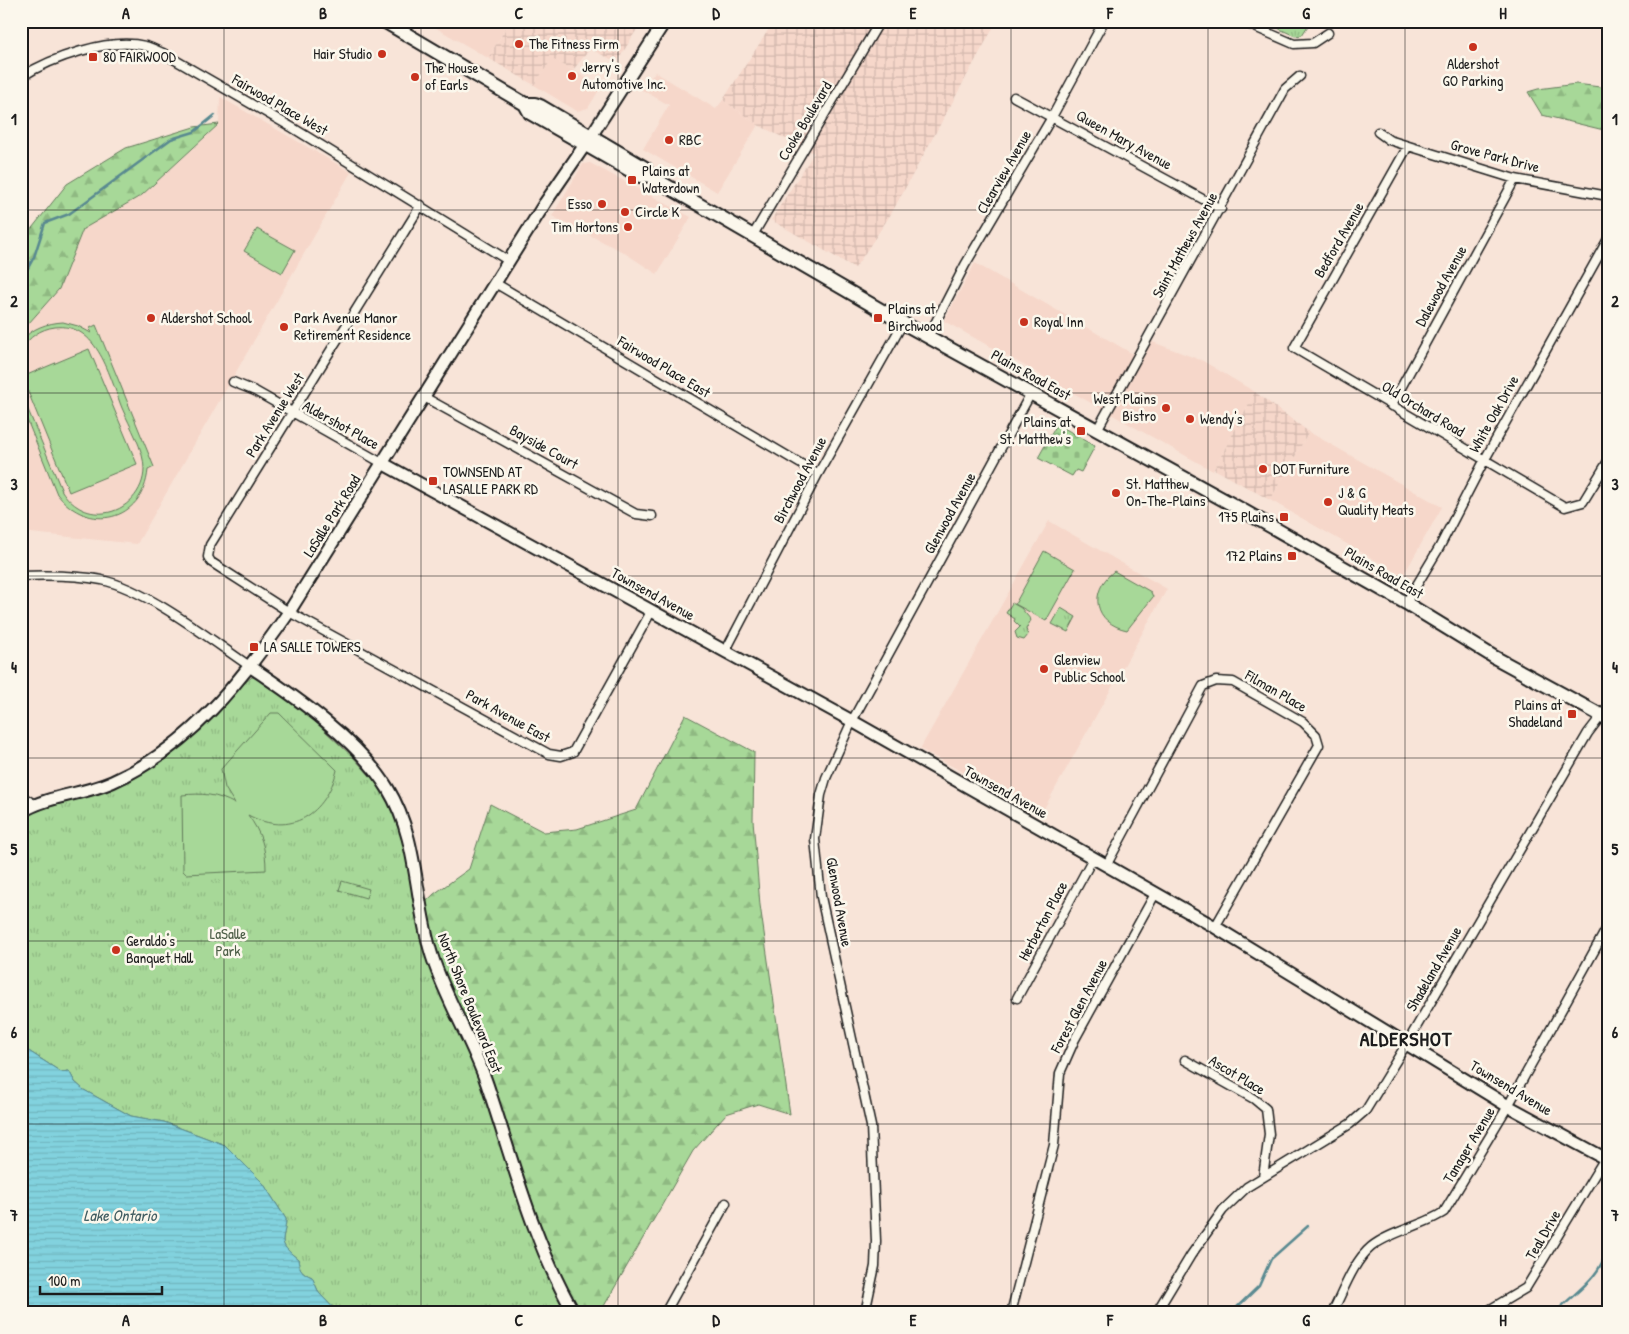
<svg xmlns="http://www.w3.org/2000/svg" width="1629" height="1334" viewBox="0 0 1629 1334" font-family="'Patrick Hand',sans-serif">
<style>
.built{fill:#f6d7ca}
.industrial{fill:url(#industrial-grid)}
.forest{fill:url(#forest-firs);stroke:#627a5a}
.cemetery{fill:url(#cemetery-stones);stroke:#627a5a}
.park{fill:url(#park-tufts);stroke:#627a5a}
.pitch{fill:#a7d898;stroke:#627a5a}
.water{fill:url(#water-rules);stroke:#598990}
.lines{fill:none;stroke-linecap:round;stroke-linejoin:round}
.stream{stroke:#598990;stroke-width:2.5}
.street-casing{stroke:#1c1c1c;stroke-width:11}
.secondary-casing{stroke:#1c1c1c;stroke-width:15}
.primary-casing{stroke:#1c1c1c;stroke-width:16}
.street{stroke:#fbf7ec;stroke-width:8}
.secondary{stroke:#fbf7ec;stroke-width:11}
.primary{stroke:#fbf7ec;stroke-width:12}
.grid{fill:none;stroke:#1c1c1c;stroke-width:1;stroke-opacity:0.55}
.poi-dot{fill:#c8321e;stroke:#fbf7ec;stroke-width:2}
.labels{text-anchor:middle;stroke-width:5;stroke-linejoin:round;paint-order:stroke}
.poi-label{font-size:15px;fill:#1c1c1c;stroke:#fbf7ec;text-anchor:start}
.street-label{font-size:15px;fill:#1c1c1c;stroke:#fbf7ec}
.park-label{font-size:15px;fill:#4d5e47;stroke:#fbf7ec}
.water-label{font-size:16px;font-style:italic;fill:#405c60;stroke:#fbf7ec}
.district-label{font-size:20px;font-weight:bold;letter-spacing:1px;fill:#1c1c1c;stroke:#fbf7ec}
.neatline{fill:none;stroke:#1c1c1c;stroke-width:2}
.grid-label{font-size:16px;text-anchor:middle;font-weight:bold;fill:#1c1c1c}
</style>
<defs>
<pattern id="industrial-grid" width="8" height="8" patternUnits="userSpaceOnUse" patternTransform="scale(1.25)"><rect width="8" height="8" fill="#f6d7ca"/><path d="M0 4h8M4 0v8" fill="none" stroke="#d2b8ad"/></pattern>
<pattern id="forest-firs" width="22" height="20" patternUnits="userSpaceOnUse" patternTransform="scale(1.25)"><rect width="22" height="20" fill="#a7d898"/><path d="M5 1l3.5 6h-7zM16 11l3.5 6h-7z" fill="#8fb982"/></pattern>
<pattern id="cemetery-stones" width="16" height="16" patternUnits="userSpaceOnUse" patternTransform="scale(1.25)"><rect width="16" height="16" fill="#a7d898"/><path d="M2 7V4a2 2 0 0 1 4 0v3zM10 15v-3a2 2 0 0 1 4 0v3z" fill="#8fb982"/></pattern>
<pattern id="park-tufts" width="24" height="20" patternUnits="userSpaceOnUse" patternTransform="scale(1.25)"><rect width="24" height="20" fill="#a7d898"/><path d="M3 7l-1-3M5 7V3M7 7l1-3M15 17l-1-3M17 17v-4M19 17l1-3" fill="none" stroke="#8fb982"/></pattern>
<pattern id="water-rules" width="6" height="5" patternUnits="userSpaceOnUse" patternTransform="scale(1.25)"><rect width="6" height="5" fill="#82d2de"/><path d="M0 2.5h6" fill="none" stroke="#70b4be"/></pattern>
</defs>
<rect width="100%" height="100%" fill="#f8e4d8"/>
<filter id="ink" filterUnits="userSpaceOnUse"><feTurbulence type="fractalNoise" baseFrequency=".02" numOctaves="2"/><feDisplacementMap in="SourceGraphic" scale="10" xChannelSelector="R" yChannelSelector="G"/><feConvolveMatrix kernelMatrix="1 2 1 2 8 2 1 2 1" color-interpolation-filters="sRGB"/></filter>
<g filter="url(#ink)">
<path class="built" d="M424,21H510L488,58Z
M552,58L601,87L588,108L577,111L534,85Z
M655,72L716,109L723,100L758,125L717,192L643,149L669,105L642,90Z
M220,97L351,172L137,544L21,532V332L59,289L83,229L142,195L219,125Z
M590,163L691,217L657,274L623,252L552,216L583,164Z
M975,263L1133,354L1142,338L1203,361L1255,392L1213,471L944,321Z
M1309,432L1442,507L1403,576L1270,500Z
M1049,521L1167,589L1041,814L920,749Z"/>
<path class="industrial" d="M510,21H642L617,62L590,49L573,70L552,59L534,85L488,58Z
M774,21H997L891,214L855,268L771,220L814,153L758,125L723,100Z
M1255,392L1309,432L1270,500L1214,469Z"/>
<path class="forest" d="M1576,84L1608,88V131L1542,115L1528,92L1538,89Z
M219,124L142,195L83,229L59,289L21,332V242L67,184L126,148L194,127Z
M685,715L754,752L753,820L760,905L790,1114L758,1104L726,1114L693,1151L600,1313H338L304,1274L286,1224L21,1046V978L408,919L434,894L469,869L490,804L544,832L577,829L636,810Z"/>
<path class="cemetery" d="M1057,424L1095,446L1081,472L1076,470L1072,476L1038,458Z"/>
<path class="park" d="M1262,21H1311L1302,35L1295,36Z
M1012,603L1021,608L1031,620L1026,629L1028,635L1024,640L1017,638L1015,632L1020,627L1014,621L1015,619L1006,613Z
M1061,608L1076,617L1068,632L1052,624Z
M252,677H256L297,705L353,757L380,787L389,800L404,840L414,895L486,1091L510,1176L549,1274L569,1313H338L319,1293L312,1277C302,1273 299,1269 298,1259C275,1241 285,1242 286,1219L263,1183L225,1145L164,1122L131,1116L84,1090L75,1082L69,1071L61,1072L21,1046V810L31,811L116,785Z"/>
<path class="pitch" d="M257,229L295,250L282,273L244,251Z
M63,322L78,326L91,333L90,328L96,325L154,467L148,470C143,522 88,534 57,494L21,405V393L62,491C71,505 86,515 104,513C126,511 144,491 144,469C144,449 130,427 122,408C110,378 98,322 55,327C40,329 29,337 21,350V341C32,328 47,323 63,322Z
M89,349L137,464L69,492L22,377Z
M1044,551L1075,569L1046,621L1015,604Z
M1114,571L1151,592L1153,597L1127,630C1094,623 1088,592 1114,571Z
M271,713H279L337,770C326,814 291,838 248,815C261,833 266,848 266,870L186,874L183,871L182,795C202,793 217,794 235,804L225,788L221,769Z
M342,881L369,889L366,898L339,890Z"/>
<path class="water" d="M21,1046L61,1072L69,1071L75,1082L84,1090L131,1116L164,1122L225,1145L263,1183L286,1219C285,1242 275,1241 298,1259C299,1269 302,1273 312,1277L319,1293L338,1313H21Z"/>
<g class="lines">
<path class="stream" d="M21,281L34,257L45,223L69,214L171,139L194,132L215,115
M1231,1313L1259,1286L1271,1259L1308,1226
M1555,1313C1573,1293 1600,1279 1606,1251"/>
<g class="street-casing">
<path id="street" d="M1241,21L1294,44L1313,43L1328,33
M21,77C51,58 109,37 145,46C151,47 157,51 163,53L293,128L509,261
M1014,97L1221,209
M1378,132L1389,140L1515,179L1608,196
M1408,146L1294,348L1565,507L1583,502L1608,461
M421,205L210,545L208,557L211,562L289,612L549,754L561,756L573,752L652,610
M753,235L880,21
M495,283L818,474
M928,337L965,265L1052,117L1104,21
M233,382L255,391L382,463
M424,397L636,514L652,516
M1391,406L1515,179
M1097,430L1285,89L1300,76
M21,576C47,575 76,575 102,580C148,590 211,640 251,667
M1406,603L1439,548L1484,461L1608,239
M725,652L818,474L903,323
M21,796L34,804
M1106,866L1203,686L1216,681L1233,682L1303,722L1316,735L1319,745L1215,927
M1017,998L1093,858
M1185,1060L1254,1099L1266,1109L1269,1134L1263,1177
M665,1313L726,1203
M865,1313L875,1266L876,1241L871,1126L821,897L815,839L821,795L826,778L852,721L1031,393
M1011,1313L1054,1145L1060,1073L1075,1039L1155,894
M1156,1313L1191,1255L1223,1210L1247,1187L1350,1124L1366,1110L1407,1043L1588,733L1608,707
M1332,1313C1343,1292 1353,1262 1371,1247C1389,1232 1423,1226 1444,1212L1508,1106L1608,926
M1484,1313L1526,1288L1608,1153"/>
</g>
<g class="secondary-casing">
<path id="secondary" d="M382,463L852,721L1215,927L1508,1106L1608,1160
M251,667C297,698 359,741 388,789C419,840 414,900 432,956C446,1000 472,1040 487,1084C513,1161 533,1242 574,1313
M21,812C49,795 82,795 112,782C189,748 242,680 289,612L545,203L591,136L665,21"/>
</g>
<g class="primary-casing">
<path id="primary" d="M384,21L525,104L530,113L640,176L648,175L903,323L1235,506L1406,603L1494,657L1608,719
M525,104H535L540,106L645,168L648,175"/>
</g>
<use href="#street" class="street"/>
<use href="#secondary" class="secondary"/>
<use href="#primary" class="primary"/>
</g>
</g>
<path class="grid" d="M224,21V1313M421,21V1313M618,21V1313M814,21V1313M1011,21V1313M1208,21V1313M1405,21V1313M21,210H1608M21,393H1608M21,576H1608M21,758H1608M21,941H1608M21,1124H1608"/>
<g class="poi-dot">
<circle cx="519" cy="44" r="5"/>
<circle cx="1473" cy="47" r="5"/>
<circle cx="382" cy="54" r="5"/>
<rect x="88" y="52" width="10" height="10" rx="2.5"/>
<circle cx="572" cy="76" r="5"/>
<circle cx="415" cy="77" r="5"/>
<circle cx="669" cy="140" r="5"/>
<rect x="627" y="175" width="10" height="10" rx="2.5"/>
<circle cx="602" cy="204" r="5"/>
<circle cx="625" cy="212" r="5"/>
<circle cx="628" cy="227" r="5"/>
<circle cx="151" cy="318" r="5"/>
<rect x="873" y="313" width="10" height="10" rx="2.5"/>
<circle cx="1024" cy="322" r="5"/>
<circle cx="284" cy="327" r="5"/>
<circle cx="1166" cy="408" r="5"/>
<circle cx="1190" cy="419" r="5"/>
<rect x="1076" y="426" width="10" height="10" rx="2.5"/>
<circle cx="1263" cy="469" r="5"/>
<rect x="428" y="476" width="10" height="10" rx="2.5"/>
<circle cx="1116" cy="493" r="5"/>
<circle cx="1328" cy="502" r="5"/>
<rect x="1279" y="512" width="10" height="10" rx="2.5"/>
<rect x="1287" y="551" width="10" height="10" rx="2.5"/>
<rect x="249" y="642" width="10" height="10" rx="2.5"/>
<circle cx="1044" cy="669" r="5"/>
<rect x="1567" y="709" width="10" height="10" rx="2.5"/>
<circle cx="116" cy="950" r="5"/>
</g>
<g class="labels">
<g class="poi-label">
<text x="529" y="49">The Fitness Firm</text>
<text x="372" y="59" text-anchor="end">Hair Studio</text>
<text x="103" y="62">80 FAIRWOOD</text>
<text x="1473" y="69" text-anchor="middle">Aldershot<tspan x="1473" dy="17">GO Parking</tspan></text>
<text x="582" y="72">Jerry's<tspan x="582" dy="17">Automotive Inc.</tspan></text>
<text x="425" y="73">The House<tspan x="425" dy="17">of Earls</tspan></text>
<text x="679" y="145">RBC</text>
<text x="642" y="176">Plains at<tspan x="642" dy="17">Waterdown</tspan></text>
<text x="592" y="209" text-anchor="end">Esso</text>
<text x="635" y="217">Circle K</text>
<text x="618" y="232" text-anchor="end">Tim Hortons</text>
<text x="888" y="314">Plains at<tspan x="888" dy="17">Birchwood</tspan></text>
<text x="161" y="323">Aldershot School</text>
<text x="294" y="323">Park Avenue Manor<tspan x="294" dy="17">Retirement Residence</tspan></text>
<text x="1034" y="327">Royal Inn</text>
<text x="1156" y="404" text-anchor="end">West Plains<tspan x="1156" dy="17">Bistro</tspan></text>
<text x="1200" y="424">Wendy's</text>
<text x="1071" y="427" text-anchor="end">Plains at<tspan x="1071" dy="17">St. Matthew's</tspan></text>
<text x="1273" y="474">DOT Furniture</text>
<text x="443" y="477">TOWNSEND AT<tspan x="443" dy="17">LASALLE PARK RD</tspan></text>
<text x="1126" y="489">St. Matthew<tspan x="1126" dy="17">On-The-Plains</tspan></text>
<text x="1338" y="498">J &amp; G<tspan x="1338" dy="17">Quality Meats</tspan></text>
<text x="1274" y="522" text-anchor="end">175 Plains</text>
<text x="1282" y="561" text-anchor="end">172 Plains</text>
<text x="264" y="652">LA SALLE TOWERS</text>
<text x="1054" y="665">Glenview<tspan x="1054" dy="17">Public School</tspan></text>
<text x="1562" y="710" text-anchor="end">Plains at<tspan x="1562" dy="17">Shadeland</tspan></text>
<text x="126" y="946">Geraldo's<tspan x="126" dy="17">Banquet Hall</tspan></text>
</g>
<g class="street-label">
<text transform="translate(280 105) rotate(30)" y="5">Fairwood Place West</text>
<text transform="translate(805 121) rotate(-59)" y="5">Cooke Boulevard</text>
<text transform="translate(1124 140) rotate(29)" y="5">Queen Mary Avenue</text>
<text transform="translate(1495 156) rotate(15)" y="5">Grove Park Drive</text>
<text transform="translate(1004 172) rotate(-60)" y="5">Clearview Avenue</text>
<text transform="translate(1339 240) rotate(-60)" y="5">Bedford Avenue</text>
<text transform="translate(1185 245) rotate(-61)" y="5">Saint Mathews Avenue</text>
<text transform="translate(1441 286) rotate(-61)" y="5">Dalewood Avenue</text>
<text transform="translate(664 367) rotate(31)" y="5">Fairwood Place East</text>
<text transform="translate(1031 375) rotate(29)" y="5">Plains Road East</text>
<text transform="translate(1423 409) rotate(31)" y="5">Old Orchard Road</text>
<text transform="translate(1494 414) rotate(-61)" y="5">White Oak Drive</text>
<text transform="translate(275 415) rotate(-58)" y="5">Park Avenue West</text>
<text transform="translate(341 425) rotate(29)" y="5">Aldershot Place</text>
<text transform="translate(544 447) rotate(29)" y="5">Bayside Court</text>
<text transform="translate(800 480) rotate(-62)" y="5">Birchwood Avenue</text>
<text transform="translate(950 513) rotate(-61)" y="5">Glenwood Avenue</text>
<text transform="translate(332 516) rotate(-58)" y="5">LaSalle Park Road</text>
<text transform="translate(1384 573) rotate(30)" y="5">Plains Road East</text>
<text transform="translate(653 594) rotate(29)" y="5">Townsend Avenue</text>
<text transform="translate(1276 691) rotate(30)" y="5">Filman Place</text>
<text transform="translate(508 716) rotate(29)" y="5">Park Avenue East</text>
<text transform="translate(1006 792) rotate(29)" y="5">Townsend Avenue</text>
<text transform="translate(839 902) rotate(80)" y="5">Glenwood Avenue</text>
<text transform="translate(1043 921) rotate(-62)" y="5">Herberton Place</text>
<text transform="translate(1434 969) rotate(-60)" y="5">Shadeland Avenue</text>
<text transform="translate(470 1003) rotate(68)" y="5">North Shore Boulevard East</text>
<text transform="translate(1079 1006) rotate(-62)" y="5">Forest Glen Avenue</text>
<text transform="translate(1237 1075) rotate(31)" y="5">Ascot Place</text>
<text transform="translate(1511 1088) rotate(31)" y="5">Townsend Avenue</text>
<text transform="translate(1469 1145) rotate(-59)" y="5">Tanager Avenue</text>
<text transform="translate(1543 1235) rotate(-60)" y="5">Teal Drive</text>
</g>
<g class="park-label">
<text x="228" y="939">LaSalle<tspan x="228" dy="17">Park</tspan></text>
</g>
<g class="water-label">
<text x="120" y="1221">Lake Ontario</text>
</g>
<g class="district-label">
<text x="1406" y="1046">ALDERSHOT</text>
</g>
</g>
<rect width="1629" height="1334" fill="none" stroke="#fbf7ec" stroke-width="55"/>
<path d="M40 1286v8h122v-8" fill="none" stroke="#1c1c1c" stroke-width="2.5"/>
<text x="48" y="1286" font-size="15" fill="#1c1c1c" stroke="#fbf7ec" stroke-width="4" paint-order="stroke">100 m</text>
<rect x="28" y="28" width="1574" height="1278" class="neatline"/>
<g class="grid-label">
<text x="126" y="19">A</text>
<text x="323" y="19">B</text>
<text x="519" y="19">C</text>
<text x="716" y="19">D</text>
<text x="913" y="19">E</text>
<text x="1110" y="19">F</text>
<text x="1306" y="19">G</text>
<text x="1503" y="19">H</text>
<text x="14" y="125">1</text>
<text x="1615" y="125">1</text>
<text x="14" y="307">2</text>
<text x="1615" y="307">2</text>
<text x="14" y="490">3</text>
<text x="1615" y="490">3</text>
<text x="14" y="673">4</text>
<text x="1615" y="673">4</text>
<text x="14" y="855">5</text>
<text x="1615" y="855">5</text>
<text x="14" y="1038">6</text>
<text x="1615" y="1038">6</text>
<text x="14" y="1221">7</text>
<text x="1615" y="1221">7</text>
<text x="126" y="1326">A</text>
<text x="323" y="1326">B</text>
<text x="519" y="1326">C</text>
<text x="716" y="1326">D</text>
<text x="913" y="1326">E</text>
<text x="1110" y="1326">F</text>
<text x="1306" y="1326">G</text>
<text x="1503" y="1326">H</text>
</g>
</svg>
